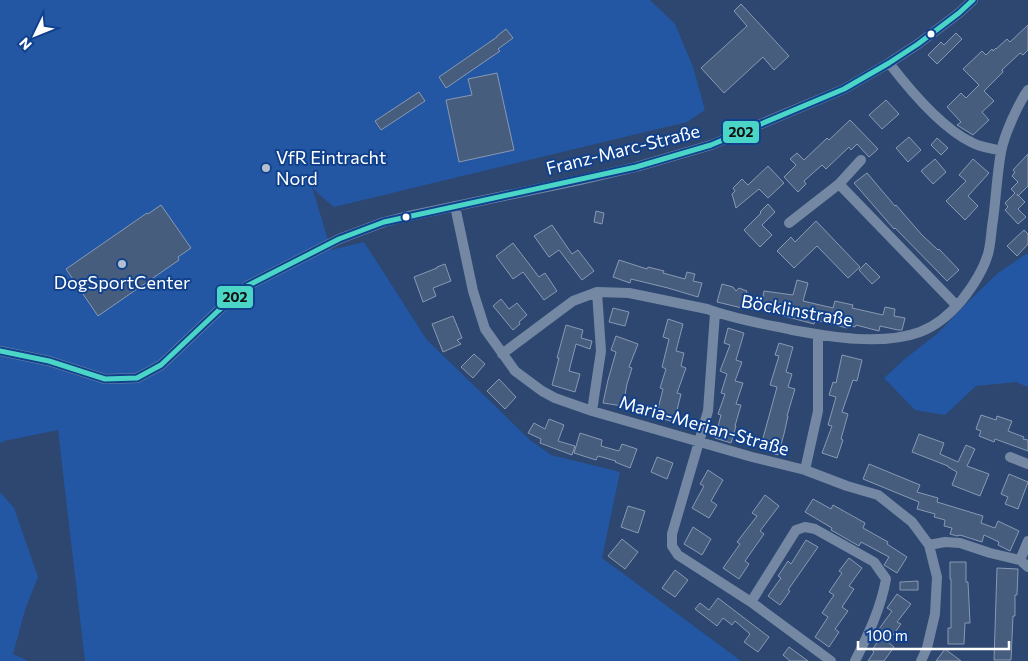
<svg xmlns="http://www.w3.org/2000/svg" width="1028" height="661" viewBox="0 0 1028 661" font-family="Commissioner,sans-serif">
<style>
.green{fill:#2357a3}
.building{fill:#475d7e;stroke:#8899b3}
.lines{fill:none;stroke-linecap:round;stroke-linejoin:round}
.minor{stroke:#7488a4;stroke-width:10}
.bus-1-casing{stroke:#11418c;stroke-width:9}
.bus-1{stroke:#4bd5c7;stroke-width:5}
.bus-dot{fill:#fff;stroke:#11418c;stroke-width:2}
.poi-dot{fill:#b6bfcd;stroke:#11418c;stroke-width:2}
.labels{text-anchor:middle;stroke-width:4;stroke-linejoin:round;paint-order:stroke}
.street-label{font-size:18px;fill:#fff;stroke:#11418c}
.poi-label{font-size:18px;fill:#fff;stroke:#11418c;text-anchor:start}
.line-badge{stroke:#11418c;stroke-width:2}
.pale-badge-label{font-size:14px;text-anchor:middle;font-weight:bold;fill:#111}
</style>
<rect width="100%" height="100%" fill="#2d4770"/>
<path class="green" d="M0,0H650L675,24L693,67L705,110L687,122L334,207L322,197L312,187L331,250L364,242L427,340L530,440L551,455L620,472L602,558L741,661H85L58,430L4,441L0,443Z
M1026,254H1028V387L1016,382L976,386L945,415L915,410L884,378L906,358L937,334L971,299L998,273Z
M0,492L14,508L38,577L25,610L13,654L28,661H0Z"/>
<path class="building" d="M741,4L789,56L774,70L763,57L724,93L701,68L747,26L734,11Z
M1028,25V50L1023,55L1020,53L1002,70L1003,72L984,91L994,101L982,112L989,120L973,135L957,125L961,122L947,107L961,93L966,98L979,85L963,69L982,51L986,55L992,49L993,51L996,48V49L1007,39L1010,42Z
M506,29L513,38L498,49L500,51L446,88L439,77L497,37V36Z
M956,33L962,39L937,64L928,55L941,42L944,45Z
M497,73L514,150L459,162L446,100L472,95L468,79Z
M419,92L425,101L381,130L375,121Z
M886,100L899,114L882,129L869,115Z
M850,120L878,149L869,157L857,144L851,150L849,147L826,169L822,165L804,181L806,184L798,192L784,177L796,165L790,159L797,153L804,160L827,138L829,140Z
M909,137L921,150L908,162L896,148Z
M937,138L948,148L941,155L931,145Z
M1028,154V186L1018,196L1017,194L1025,202L1018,209L1026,217L1018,224L1005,210L1008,207L1005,203L1015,193L1011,189L1018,182L1012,176L1015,172L1013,170Z
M935,159L946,172L933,184L921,171Z
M973,159L989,173L968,196L978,206L965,220L946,201L966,181L959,175Z
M768,166L784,183L768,198L759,189L736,208L732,194L735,191L733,188L742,179L748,185Z
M867,173L895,206L896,205L922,235L938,250L939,249L959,270L947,281L895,228L894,229L854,183Z
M768,204L775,212L762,225L772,235L760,247L744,230L761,213L760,212Z
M161,205L191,248L178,257L179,260L98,316L66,269L147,213L148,214Z
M596,211L604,213L602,224L594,222Z
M816,221L860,267L848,278L817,246L794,268L777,251L791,237L795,242Z
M552,225L572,254L578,250L594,271L582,280L559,250L549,257L534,236Z
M1024,230L1028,234V244L1017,256L1007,246Z
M513,243L539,277L545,273L557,291L544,300L523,272L513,279L496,256Z
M619,260L647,269L648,267L664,271L663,273L685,279L687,272L695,274L693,281L702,283L698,297L668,288L631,279L630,283L613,277Z
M866,263L880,277L872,284L859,270Z
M445,264L451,281L433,288L436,296L423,302L414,277L437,268V267Z
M797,280L808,283L803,301L833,308L835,301L853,305L852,308L883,315L885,307L895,309L894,316L905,318L902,330H898L880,326L879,331L856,325L855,327L848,325L847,328L815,320L814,324L784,316L785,312L761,309L764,291L793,295Z
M722,284L733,287L736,291L739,288L747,291L745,299L761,302L759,311L743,307L742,308L717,302Z
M501,299L509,309L517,303L527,315L519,322L520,324L513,330L493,306Z
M613,308L629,312L625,326L609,322Z
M453,316L462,338L457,340L461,344L443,352L432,324Z
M668,319L683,324L676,351L684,353L681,366L686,368L677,393L681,394L674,422L656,417L663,389L660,388L666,369L662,367L669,339L663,337Z
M566,325L583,330L581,338L592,341L590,349L576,344L569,371L580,374L575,392L552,385L559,358H557Z
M728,328L744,333L736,360L742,362L735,381L743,383L736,404L741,405L735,426H736L731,443L715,438L721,415L718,414L725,394L721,393L727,374L720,371L730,345L724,343Z
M616,336L638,344L629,367L632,368L627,384L623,406L603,403L608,380L616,352L611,350Z
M779,343L793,347L786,372L792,374L788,387L795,389L787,416H788L784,434L778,455L760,449L777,387L770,385L779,356L775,355Z
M474,354L485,364L473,378L461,367Z
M842,355L862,360L857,381L853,380L842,412L848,414L841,439L843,440L837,458L822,453L832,426L828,425L836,397L829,395L833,382L836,383Z
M499,379L516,397L505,409L487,391Z
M981,415L996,420L997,416L1012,421L1008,431L1024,437L1023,439L1028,440V451L995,439L994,442L979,436L981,431L976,429Z
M549,419L564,425L558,441L575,446L572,455L540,443L541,439L528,433L534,423L545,429Z
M580,433L602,440L601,446L619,451L622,444L637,449L630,468L615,462L616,461L598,456L596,460L574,453Z
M919,434L944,443L940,454L958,462L966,445L975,449L967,466L989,474L980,496L952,485L957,472L948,467V466L912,452Z
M657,457L673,463L667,479L651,472Z
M869,464L920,485L917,492L938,498L937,502L983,516L981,523L995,528L998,521L1019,531L1010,551L998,545L999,542L984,535L982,542L960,535L957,536L950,534L952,528L944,526L945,520L934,517L935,514L917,509L919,502L863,479Z
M708,470L723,480L711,501L717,505L709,518L692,508L704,486L700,484Z
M1009,474L1028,482L1018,509L1005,504L1008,497L1001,494Z
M765,495L779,506L760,531L764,534L745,561L749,564L739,579L723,568L740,544L737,542L757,516L752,513Z
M813,499L831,509L833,505L865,523L863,528L888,542L887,544L907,557L897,573L884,565L889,557L861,542L859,546L831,530L832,528L805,512Z
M628,506L645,511L638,533L621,527Z
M693,527L711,539L702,555L684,544Z
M622,539L638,552L625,569L608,556Z
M806,540L818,547L788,590L790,591L780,605L768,596L781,578L778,576L788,561L791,564Z
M849,558L862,568L849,586L854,589L842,607L848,611L835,629L839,632L829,647L815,637L828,617L822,613L834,595L829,592L842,573L839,571Z
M950,562H966V582H968L970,623H965L964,644H948V628H951V579H950Z
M997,568L1018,569L1017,595H1015V616H1013L1011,660H994Z
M675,570L688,580L675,597L662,588Z
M918,581V590H900V582Z
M897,594L911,604L897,622L901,624L888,642L894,647L884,661H868L874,652L872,650L884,632L879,629L892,611L887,608Z
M718,598L769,637L758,652L744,642L750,634L735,621L732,625L723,618L717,626L695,609L700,603L709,610Z
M789,647L808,661H790L783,655Z
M945,649L961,661H936Z"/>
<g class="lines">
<path class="minor" d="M889,63C909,89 942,128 971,142C979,147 991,148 1001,151
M839,184L957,306
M455,206L473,291L485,329L515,371L542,391L555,398L592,411L752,457L805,470L847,486L878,495L912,522L929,545L937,577L935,614L927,648L921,661
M789,223L839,184L861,160
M715,313L708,411L672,534V546L678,555L751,602L831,661
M0,351L49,361L105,379L137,378L161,365L218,311L247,286L339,239L384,222L404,217L580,180L636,167L711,145L844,89L889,63L918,44L959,13L973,0
M502,354L573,301L597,292L629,293L707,309C734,319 764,324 792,330C831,337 881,346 920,332C936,326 951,313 962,300C973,286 983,271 988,254C991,244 991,231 993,220C996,198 997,174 1001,152C1004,135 1018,104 1028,90
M592,411L601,351L597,292
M1010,457L1028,464
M805,470L818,411V335
M929,545L945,542L960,543L990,553L1020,560L1028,567
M1020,560L1028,541
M751,602L796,530L805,527L815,529L874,562L886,579C881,608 868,635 855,661"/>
<g class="bus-1-casing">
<path id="bus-1" d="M0,351L49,361L105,379L137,378L161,365L218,311L247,286L339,239L384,222L636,167L711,145L844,89L889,63L918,44L959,13L973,0"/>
</g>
<use href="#bus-1" class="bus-1"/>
</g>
<g class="bus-dot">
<circle cx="931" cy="34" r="4.5"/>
<circle cx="406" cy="217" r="4.5"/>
</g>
<g class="poi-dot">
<circle cx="266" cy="168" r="5"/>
<circle cx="122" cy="264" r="5"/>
</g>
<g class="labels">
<g class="street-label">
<text transform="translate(623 150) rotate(-14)" y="6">Franz-Marc-Straße</text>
<text transform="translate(797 311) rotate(10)" y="6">Böcklinstraße</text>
<text transform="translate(704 426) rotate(16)" y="6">Maria-Merian-Straße</text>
</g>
<g class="poi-label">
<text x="276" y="164">VfR Eintracht<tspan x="276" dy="21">Nord</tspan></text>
<text x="122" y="289" text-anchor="middle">DogSportCenter</text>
</g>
</g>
<g class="line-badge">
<rect x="722" y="120" width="38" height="24" rx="5" fill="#4bd5c7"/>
<rect x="216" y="285" width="38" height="24" rx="5" fill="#4bd5c7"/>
</g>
<g class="pale-badge-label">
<text x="741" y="137">202</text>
<text x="235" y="302">202</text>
</g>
<g transform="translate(35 35) rotate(227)" stroke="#11418c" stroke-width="4" paint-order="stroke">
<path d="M0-4L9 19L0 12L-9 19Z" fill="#ffffff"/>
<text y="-8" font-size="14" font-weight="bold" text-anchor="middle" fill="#ffffff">N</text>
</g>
<path d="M858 641v8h151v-8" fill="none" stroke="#ffffff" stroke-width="2.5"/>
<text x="866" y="641" font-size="15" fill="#ffffff" stroke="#11418c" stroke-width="4" paint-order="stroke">100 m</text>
</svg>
